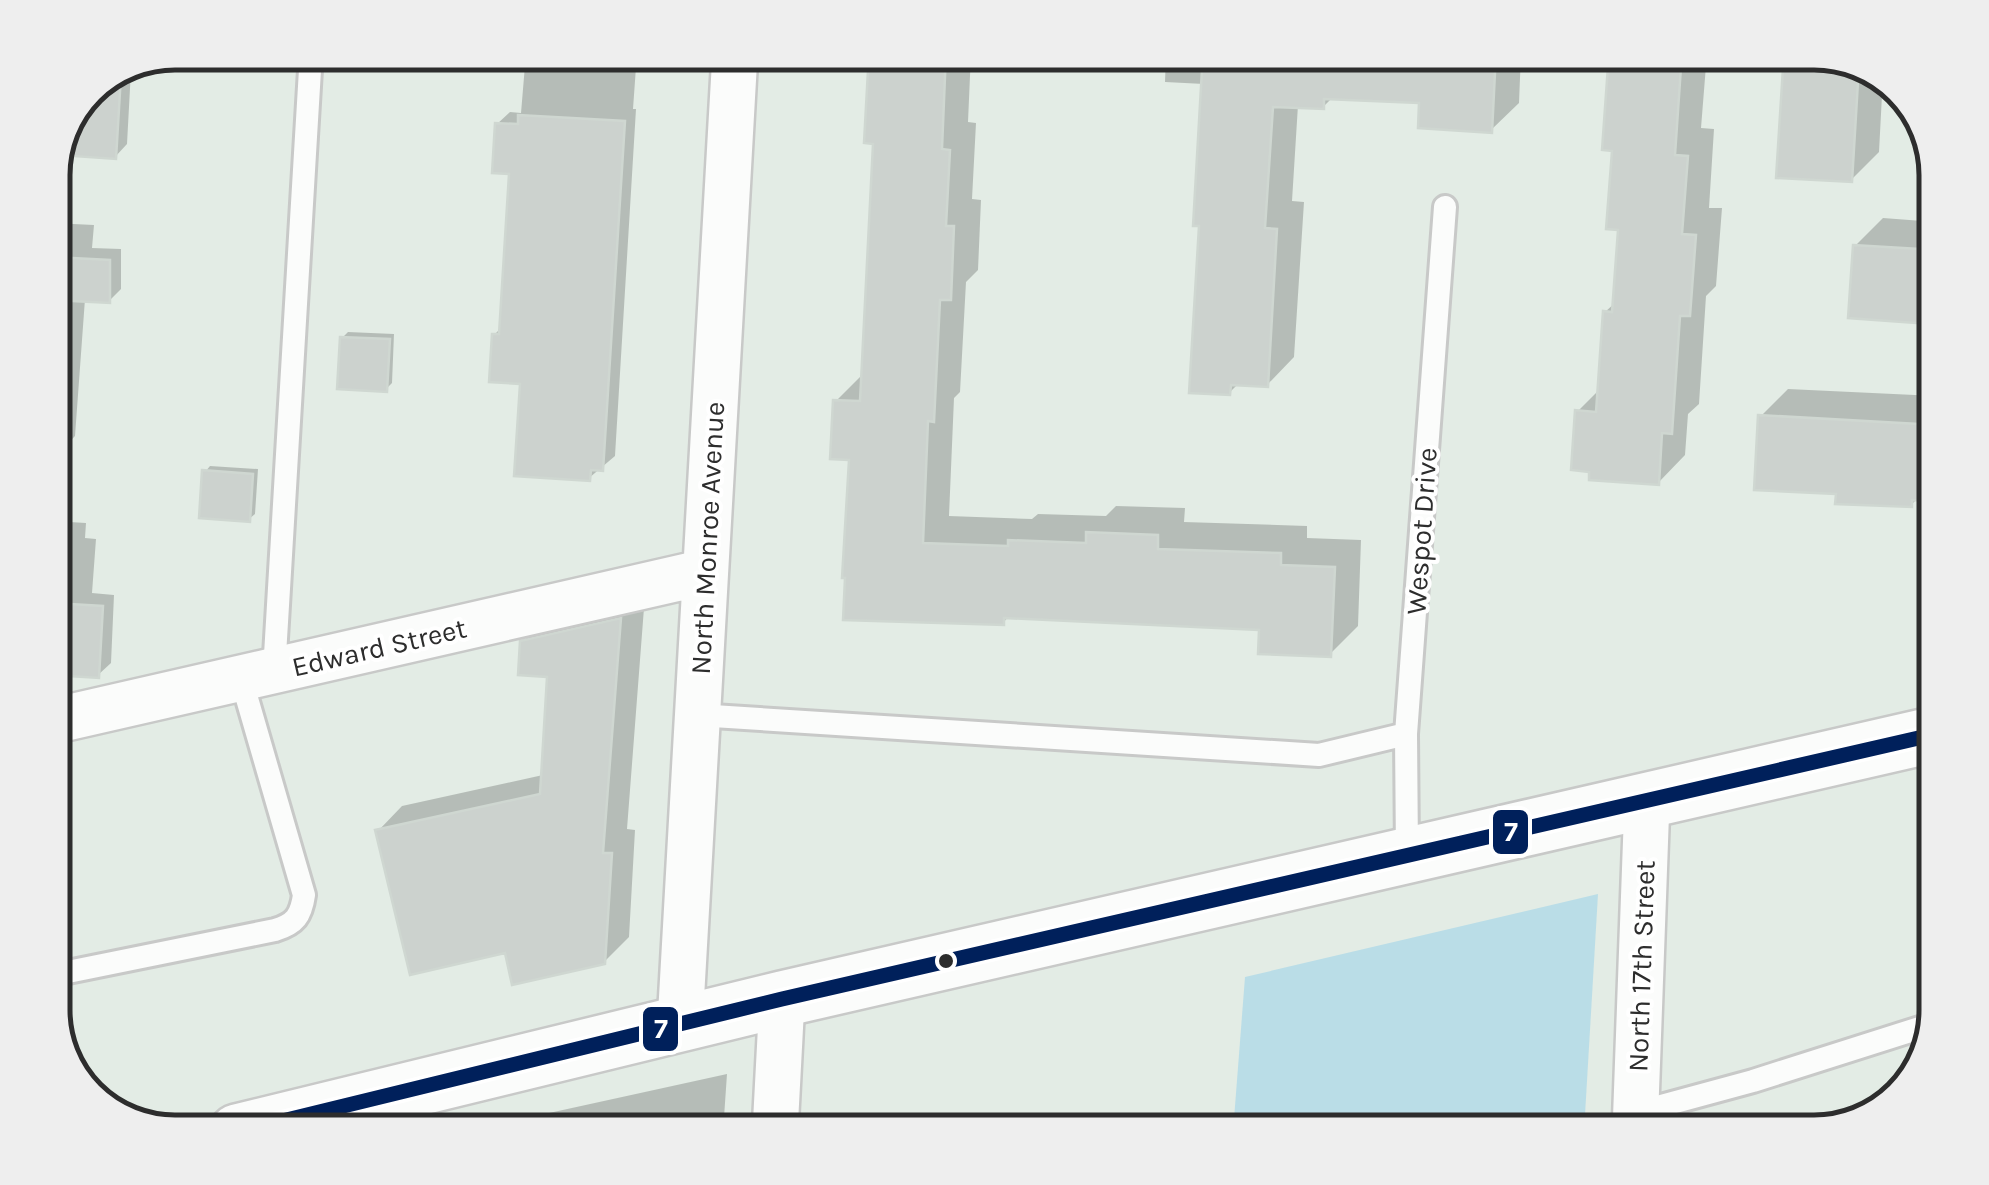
<svg xmlns="http://www.w3.org/2000/svg" width="1989" height="1185" viewBox="0 0 1989 1185" font-family="Karla,sans-serif">
<style>
.green{fill:#badde7}
.shadow{fill:#0003}
.building{fill:#ccd2ce;stroke:#cfd7d1;stroke-width:2.5}
.lines{fill:none;stroke-linecap:round;stroke-linejoin:round}
.service-casing{stroke:#c8c9c8;stroke-width:28}
.minor-casing{stroke:#c8c9c8;stroke-width:50}
.tertiary-casing{stroke:#c8c9c8;stroke-width:60}
.service{stroke:#fbfcfb;stroke-width:22}
.minor{stroke:#fbfcfb;stroke-width:45}
.tertiary{stroke:#fbfcfb;stroke-width:55}
.bus-1-casing{stroke:#fff;stroke-width:22}
.bus-1{stroke:#00205b;stroke-width:15}
.bus-dot{fill:#2d2d2d;stroke:#fff;stroke-width:4}
.labels{text-anchor:middle;stroke-width:8;stroke-linejoin:round;paint-order:stroke}
.street-label{font-size:28px;fill:#2d2d2d;stroke:#fff}
.rim{fill:none;stroke:#2d2d2d;stroke-width:5}
.line-badge{stroke:#fff;stroke-width:4}
.badge-label{font-size:28px;text-anchor:middle;font-weight:bold;fill:#fff}
</style>
<rect width="100%" height="100%" fill="#e3ece5"/>
<path class="green" d="M1598,894L1584,1132H1233L1245,977Z"/>
<path class="shadow" d="M526,53H637L633,109H636L615,456L589,478L523,382L494,335L502,327L511,172L497,124L510,112L521,113Z
M871,53H971L968,122L976,123L972,199L981,200L978,270L966,282L960,392L954,398L949,516L1032,519L1038,514L1106,516L1116,506L1185,508L1184,522L1307,526V538L1361,540L1358,626L1330,654L1262,627L1009,616L1003,623L846,617L852,458L835,402L864,373L876,142Z
M1166,53H1521L1519,103L1491,130L1422,101L1333,97L1323,107L1298,105L1292,201L1304,202L1294,357L1267,385L1239,383L1229,393L1202,224L1204,84L1165,82Z
M1612,53H1707L1701,128L1714,129L1709,208H1722L1716,286L1706,296L1699,404L1688,414L1685,455L1658,483L1578,411L1600,389L1605,312L1616,302L1620,228L1614,149Z
M1815,53L1876,69L1883,76L1879,152L1851,180Z
M131,70L127,144L115,157L59,153L89,88Z
M1883,218L1936,222V312L1928,321L1855,246Z
M53,223L94,225L92,248L121,249V289L109,301L85,299L75,436L63,449L53,448Z
M348,332L394,334L392,383L386,389L342,338Z
M1788,389L1936,396V499L1918,498L1911,505L1838,492L1761,416Z
M210,466L258,469L255,514L249,519L205,472Z
M53,521L86,523L85,538L96,539L92,593L114,595L111,663L98,675L53,672Z
M645,595L627,829L635,830L629,937L604,962L507,950L378,831L402,806L543,775L549,674L523,642L547,617Z
M727,1074L723,1132H462Z"/>
<path class="building" d="M869,52H946L942,149L950,150L946,226H954L951,300H940L934,422L928,421L923,543L1008,546V540L1086,543V532L1158,535V549L1281,553V565L1335,567L1331,657L1258,654L1259,630L1004,618V625L843,620L845,578H842L849,460L830,459L833,400L860,401L873,144L864,143Z
M1203,52H1496L1492,133L1418,128L1419,103L1324,99V109L1273,107L1265,228L1277,229L1268,387L1231,385L1230,395L1189,393L1199,226H1193Z
M1609,52H1682L1675,155L1688,156L1682,234L1696,235L1690,316H1680L1672,434L1662,433L1659,485L1589,480V472L1571,470L1575,410L1596,412L1603,311L1612,312L1618,230L1606,229L1612,151L1602,150Z
M1784,52H1814L1859,65L1852,182L1776,178Z
M121,75L116,159L58,155L89,88Z
M518,115L625,121L603,471L591,470L590,481L514,476L520,384L489,382L492,334H499L509,174L492,173L495,123L518,124Z
M1853,245L1936,250V312L1929,311V324L1848,318Z
M53,257L110,260V303L53,300Z
M340,337L390,339L387,392L337,389Z
M1758,415L1936,425V501L1912,500V507L1835,504L1836,494L1754,490Z
M202,470L253,474L250,522L199,518Z
M53,603L103,606L99,678L53,675Z
M621,618L603,853H612L605,964L512,985L505,953L410,975L375,830L540,794L547,677L518,675L520,641Z"/>
<g class="lines">
<g class="service-casing">
<path id="service" d="M274,672L311,53
M697,715L1319,755L1406,734
M1407,855L1406,734L1445,207
M53,975L275,930C295,924 301,916 304,895L241,678
M1635,1113L1753,1081L1926,1026
M775,1125L867,1132"/>
</g>
<g class="minor-casing">
<path id="minor" d="M53,721L705,572
M680,1024L735,53
M775,1132L782,999
M1635,1132L1647,800"/>
</g>
<g class="tertiary-casing">
<path id="tertiary" d="M237,1132L782,999L1936,734"/>
</g>
<use href="#service" class="service"/>
<use href="#minor" class="minor"/>
<use href="#tertiary" class="tertiary"/>
<g class="bus-1-casing">
<path id="bus-1" d="M237,1132L782,999L1936,734"/>
</g>
<use href="#bus-1" class="bus-1"/>
</g>
<circle class="bus-dot" cx="946" cy="961" r="9"/>
<g class="labels">
<g class="street-label">
<text transform="translate(1421 531) rotate(-86)" y="10">Wespot Drive</text>
<text transform="translate(707 538) rotate(-87)" y="10">North Monroe Avenue</text>
<text transform="translate(379 647) rotate(-13)" y="10">Edward Street</text>
<text transform="translate(1641 966) rotate(-88)" y="10">North 17th Street</text>
</g>
</g>
<path d="M0 0H1989V1185H0ZM175 70H1814A105 105 0 0 1 1919 175V1010A105 105 0 0 1 1814 1115H175A105 105 0 0 1 70 1010V175A105 105 0 0 1 175 70Z" fill="#eee" fill-rule="evenodd"/>
<path class="rim" d="M175 70H1814A105 105 0 0 1 1919 175V1010A105 105 0 0 1 1814 1115H175A105 105 0 0 1 70 1010V175A105 105 0 0 1 175 70Z"/>
<g class="line-badge">
<rect x="1491" y="808" width="39" height="48" rx="10" fill="#00205b"/>
<rect x="641" y="1005" width="39" height="48" rx="10" fill="#00205b"/>
</g>
<g class="badge-label">
<text x="1511" y="841">7</text>
<text x="661" y="1038">7</text>
</g>
</svg>
